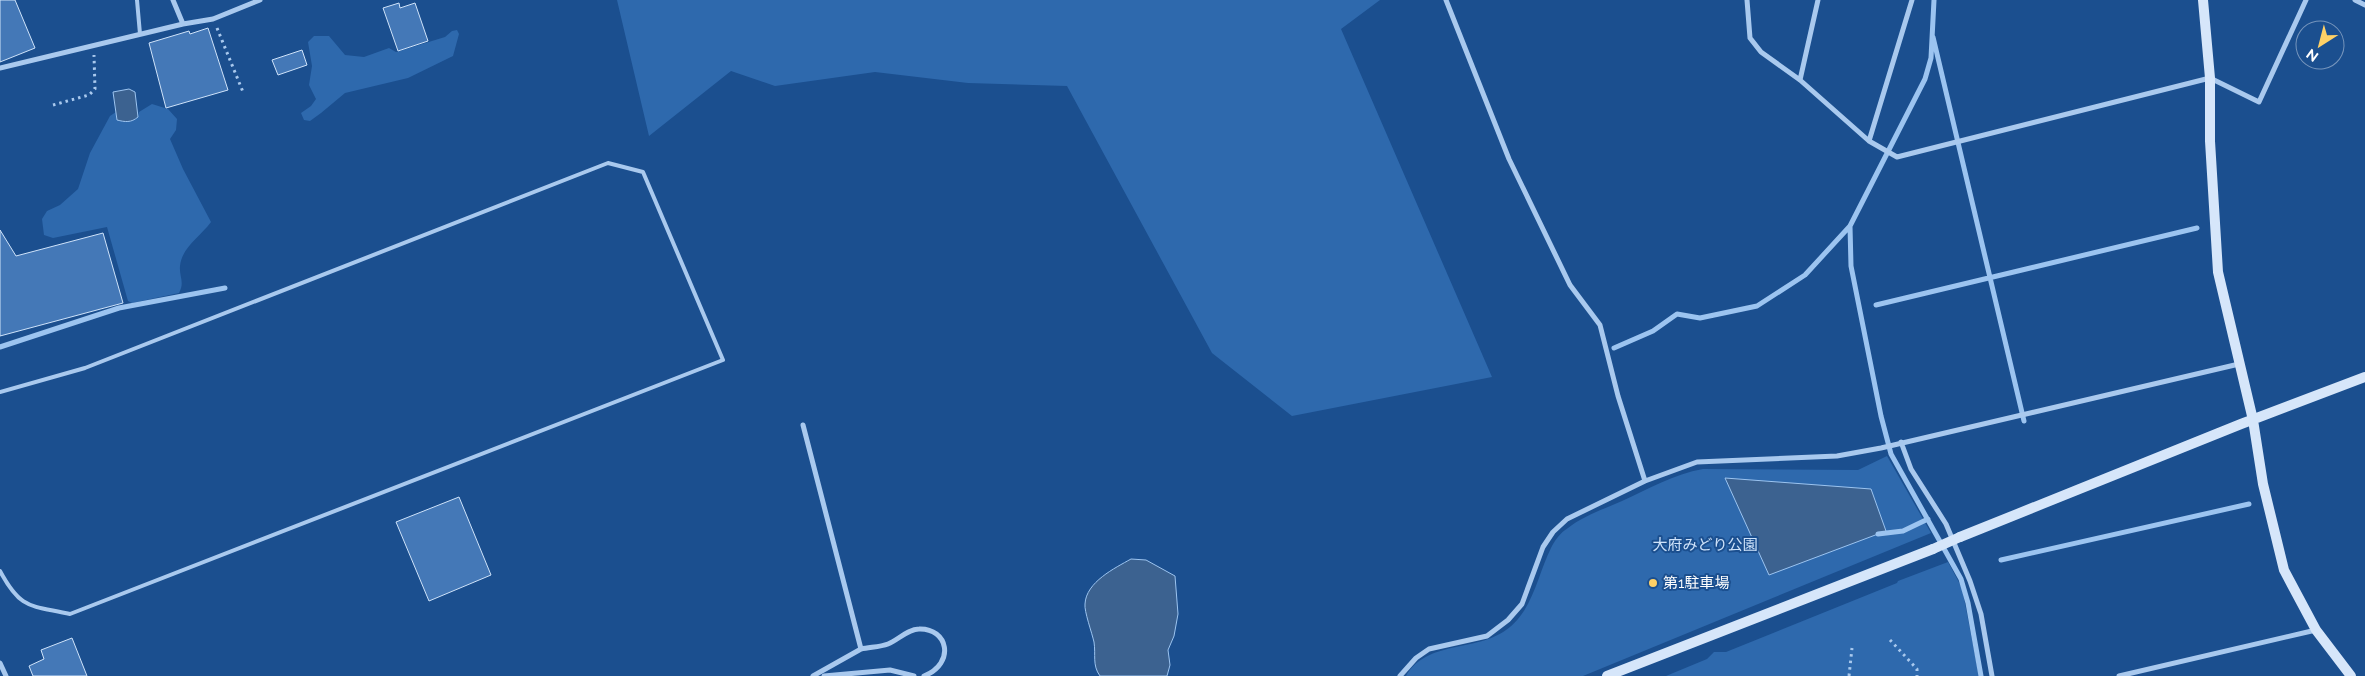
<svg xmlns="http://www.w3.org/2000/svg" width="2365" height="676" viewBox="0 0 2365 676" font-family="Raleway,'Noto Sans JP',sans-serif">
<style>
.green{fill:#2e69ad}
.water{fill:#3c6290;stroke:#9cc4f0}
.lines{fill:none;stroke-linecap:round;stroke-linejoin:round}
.stream{stroke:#9cc4f0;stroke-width:5}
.building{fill:#4478b7;stroke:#cfe3fa}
.path{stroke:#a9c9ee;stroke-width:3;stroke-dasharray:2.5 4;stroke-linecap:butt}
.lane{stroke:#a9c9ee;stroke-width:4}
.street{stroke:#a9c9ee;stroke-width:5}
.secondary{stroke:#d6e6fa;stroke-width:10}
.secondary-bridge{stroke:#d6e6fa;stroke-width:10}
.poi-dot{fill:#ffd166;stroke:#1b4f8f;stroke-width:2}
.labels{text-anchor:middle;stroke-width:4;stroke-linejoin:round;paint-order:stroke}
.park-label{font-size:15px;fill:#cfe3fa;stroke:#1b4f8f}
.poi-label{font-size:15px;fill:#fff;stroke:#1b4f8f;text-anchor:start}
</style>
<rect width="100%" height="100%" fill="#1b4f8f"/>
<path class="green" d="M617,0H1380L1341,29L1492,377L1292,416L1212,353L1067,86L968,83L875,72L775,86L731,71L649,136Z
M457,30L459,34L453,56L408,78L345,93L321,113L310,121L304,120L301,113L311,106L316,99L309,85L312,66L308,42L314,36H329L345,55L364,57L389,48L396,52L445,37L452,31Z
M152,104L168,109L177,119L176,130L170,139L183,169L211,222C200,237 182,247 180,266C179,277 185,282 179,293L132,303L128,301L107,227L53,238L44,235L42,219L47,211L60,205L78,189L90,153L110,116L116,112L117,120L138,117L139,112Z
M1887,456L1931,533L1583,676H1406C1427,640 1476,652 1506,630C1533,611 1537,576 1551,548C1555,540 1560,533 1568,528C1583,516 1604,509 1622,501C1648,489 1674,474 1703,469L1858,470Z
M1948,562L1962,588L1979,676H1666L1707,659L1714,652H1726L1897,583L1898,581Z"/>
<path class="water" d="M129,89L135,92L138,117C131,123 125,122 117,120L113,92Z
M1725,478L1871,489L1886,531L1769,575Z
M1131,559L1146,560L1175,576L1178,614L1174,636L1168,650L1170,665L1167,676H1100C1092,665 1096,655 1094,642C1092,633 1084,611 1085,604C1086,582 1115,568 1131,559Z"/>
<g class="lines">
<path class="stream" d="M1934,0L1931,58L1925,79L1850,226L1851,266L1881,416L1891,454L1961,579L1968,603L1981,676
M1933,37L2024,421
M1876,305L2197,228
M0,347L119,308L225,288
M1614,348L1653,331L1677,314L1700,318L1757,306L1805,275L1850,226
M1878,534L1903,531L1928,519
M2001,560L2249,504"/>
</g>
<path class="building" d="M0,0H15L35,48L0,62Z
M399,3L400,8L415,3L428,41L398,51L383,8Z
M208,28L228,90L166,108L149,43L189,31L190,34Z
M302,50L307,65L278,75L272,60Z
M0,230L16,256L103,233L123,303L0,336Z
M459,497L491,575L429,601L396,522Z
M72,638L87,676H33L29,666L44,659L41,650Z"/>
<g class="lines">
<path class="path" d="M217,28L243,92
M53,105L89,95L95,89L94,55
M1890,640L1917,669V676
M1849,676L1852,648"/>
<path class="lane" d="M137,0L140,34
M0,392L85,368L608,163L643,172L723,360L70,614C30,605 21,610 0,571"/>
<path class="street" d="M173,0L183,24
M1446,0L1509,159L1570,285L1600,325L1618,396L1645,481
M1747,0L1750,38L1761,52L1800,80L1869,141L1897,157L2210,78L2259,102L2306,0
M2355,0L2365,5
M0,68L183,24L213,19L260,0
M1800,80L1818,0
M1869,141L1912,0
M803,425L861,649L813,676
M1901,442L1911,469L1946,524L1970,581L1981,614L1992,676
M861,649C870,647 880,647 888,644C898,640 908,629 919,629C948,628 956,663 924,676
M0,663L6,676
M824,676L890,670L914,676
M1400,676L1416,658L1429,649L1487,636L1508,620L1522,604L1543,547L1553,532L1567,519L1645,481L1697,462L1837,456L1881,448L2239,364
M2119,676L2316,630"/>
<path class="secondary" d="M2203,0L2210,78V141L2218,272L2253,420L2263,484L2284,570L2316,630L2351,676
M1960,537L2241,424L2365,377
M1607,676L1933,549"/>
<path class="secondary-bridge" d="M1933,549L1960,537"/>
</g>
<circle class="poi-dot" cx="1653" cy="583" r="5"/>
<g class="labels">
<g class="park-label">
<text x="1705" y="550">大府みどり公園</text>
</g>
<g class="poi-label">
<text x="1663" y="588">第1駐車場</text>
</g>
</g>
<g transform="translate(2320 45) rotate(216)"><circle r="24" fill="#1b4f8f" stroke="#7695bc"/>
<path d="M0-4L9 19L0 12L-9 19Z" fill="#ffd166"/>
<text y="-8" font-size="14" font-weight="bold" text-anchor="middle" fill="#ffffff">N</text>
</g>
</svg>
